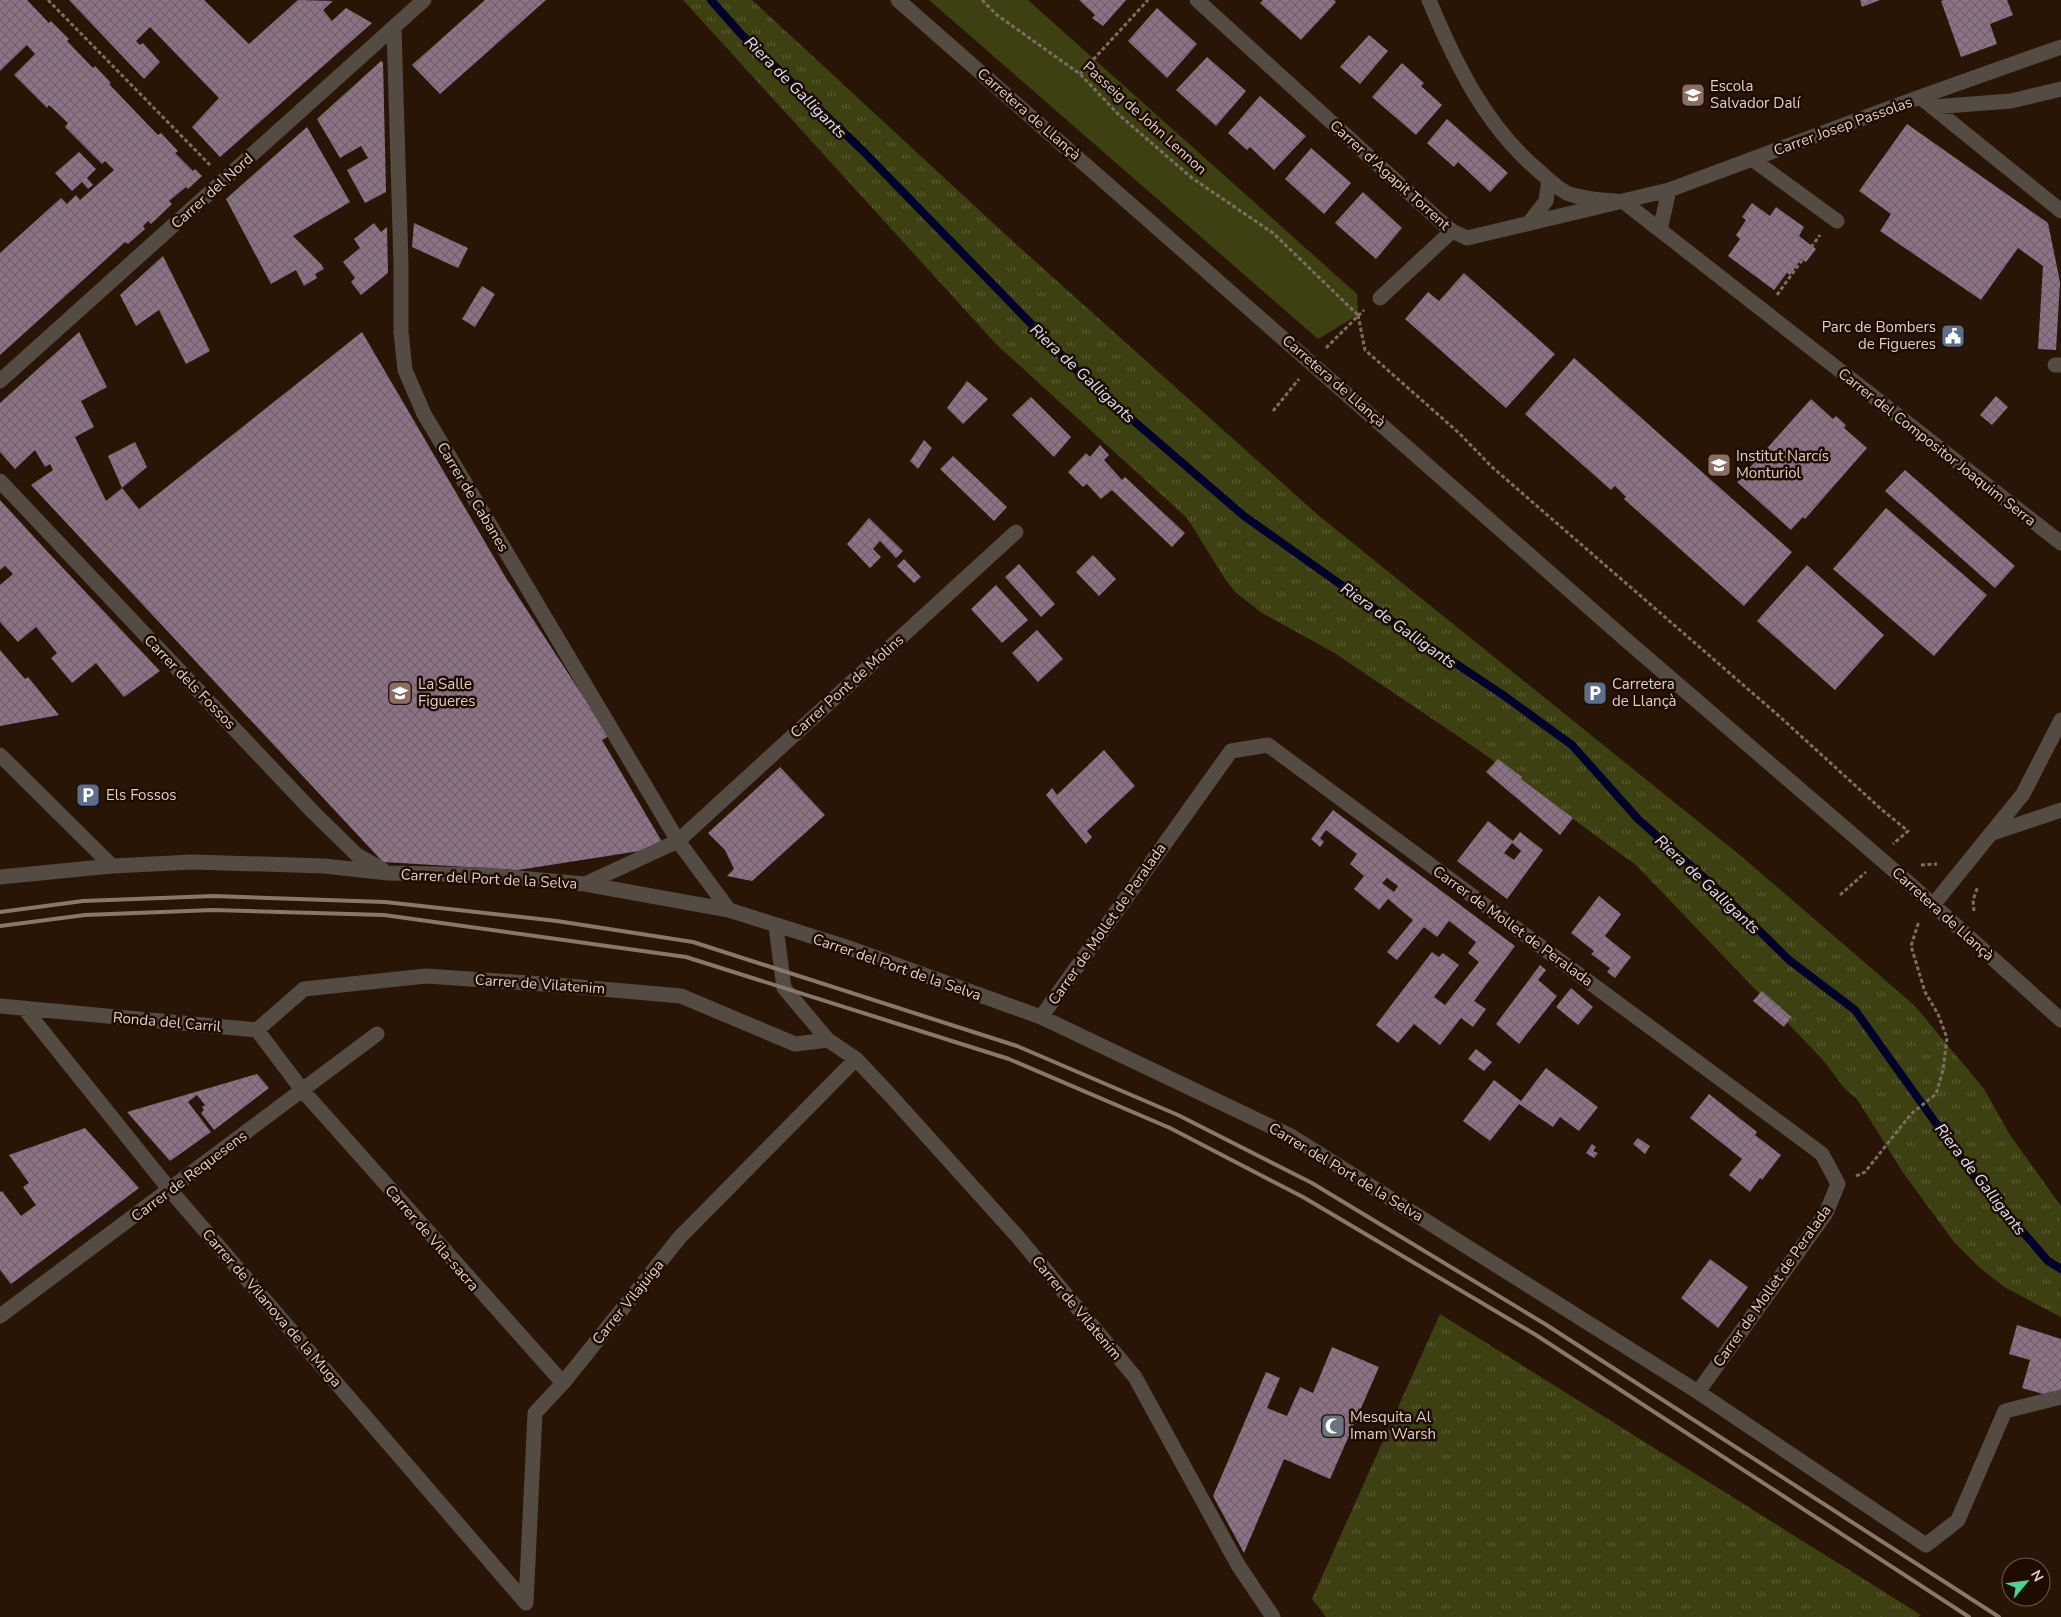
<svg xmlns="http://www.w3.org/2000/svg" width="2061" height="1617" viewBox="0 0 2061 1617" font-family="'Nunito Sans',sans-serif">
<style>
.grass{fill:url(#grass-tufts)}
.garden{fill:#3d4010}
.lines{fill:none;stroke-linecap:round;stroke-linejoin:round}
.stream{stroke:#00002c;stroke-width:8}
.building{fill:url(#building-cross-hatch);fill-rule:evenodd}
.path{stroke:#7e6e61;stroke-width:3;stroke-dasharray:4 2.5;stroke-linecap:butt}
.minor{stroke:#544b43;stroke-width:15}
.rail{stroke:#88786b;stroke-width:4}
.labels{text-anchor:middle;stroke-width:5;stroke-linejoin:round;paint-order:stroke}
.poi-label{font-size:15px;fill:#ded1c7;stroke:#1e0c01;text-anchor:start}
.street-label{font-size:15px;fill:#ded1c7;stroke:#1e0c01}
.water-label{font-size:16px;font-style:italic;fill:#d6e4f8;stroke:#1e0c01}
</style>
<defs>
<pattern id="grass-tufts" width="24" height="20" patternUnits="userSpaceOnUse" patternTransform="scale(1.25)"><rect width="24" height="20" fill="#3d4010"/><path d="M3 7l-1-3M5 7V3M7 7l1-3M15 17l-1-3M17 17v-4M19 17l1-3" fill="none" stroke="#595b31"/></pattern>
<pattern id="building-cross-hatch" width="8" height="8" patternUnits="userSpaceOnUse" patternTransform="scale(1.25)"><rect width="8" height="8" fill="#8c7487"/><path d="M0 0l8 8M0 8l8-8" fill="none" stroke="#72616d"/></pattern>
</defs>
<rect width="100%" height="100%" fill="#281506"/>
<path class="grass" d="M683,0H752L1018,246L1318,515L1741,856L1914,1005L1984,1089L2010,1135L2061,1206V1317L2006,1288L1980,1268L1954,1242L1904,1174L1857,1099L1845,1089L1823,1060L1636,865L1477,749L1333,652L1262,613L1235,592L1225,579L1187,518L996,344Z
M1440,1314L1921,1615L1918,1617H1326L1312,1599Z"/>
<path class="garden" d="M929,0H1028L1357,294L1358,315L1318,339Z"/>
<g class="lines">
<path class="stream" d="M711,0L741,34L862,150L1085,379L1244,516L1392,621L1503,695L1572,745L1638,819L1719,891L1789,960L1855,1010L1973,1175L2048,1261L2061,1269"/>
</g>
<path class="building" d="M0,0H27L49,23L51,21L69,39L67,41L93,68L95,66L111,83L109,84L155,132L158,135L161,133L178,151L175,153L193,171L195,169L202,176L188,189L186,187L169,201L172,204L151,224L148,221L143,226L145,229L128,244L125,242L124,243L0,355V253L61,198L67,204L76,195L80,200L114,170L105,161L102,164L65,127L68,123L49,105L47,108L14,75L35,54L27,45L0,71Z
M69,0H204L249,44L298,0L333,1L323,10L332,21L346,8L372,23L220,157L192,127L219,98L150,27L136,41L140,45L143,43L160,62L144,79Z
M485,0H546L440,94L412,65Z
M1079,0H1126L1103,26L1092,18L1095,15Z
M1263,0H1334L1336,2L1301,40L1260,3Z
M1860,0H1880L1862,7Z
M1944,0H2007L2013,15L1990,24L1997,44L1961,57L1941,1Z
M1157,8L1197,44L1167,78L1128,41Z
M1369,35L1388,51L1360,84L1340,67Z
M1207,57L1246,91L1216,126L1176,90Z
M381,61L383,62L386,192L365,203L347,170L368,158L361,146L340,158L317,119Z
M1402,63L1424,83L1421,86L1442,105L1416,135L1372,97Z
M1260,96L1306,136L1274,170L1250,147L1247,150L1228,133Z
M1447,119L1508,173L1490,192L1458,162L1454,167L1427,143Z
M1907,124L2048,223L2060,282L2056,350L2038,349L2043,266L2018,248L1981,300L1880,231L1891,214L1859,191Z
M307,127L350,202L293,236L321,264L324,269L315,274L317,278L304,286L296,270L271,284L226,199Z
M1311,148L1351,183L1324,214L1285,179Z
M79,152L96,169L87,178L93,185L88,189L82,182L72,191L55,173Z
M1363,192L1402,228L1376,259L1335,223Z
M1752,203L1770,216L1776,207L1804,227L1799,236L1816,249L1806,262L1801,259L1790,275L1787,273L1774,290L1728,256L1740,239L1736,235L1746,220L1742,217Z
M374,223L381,232L387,227L388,273L361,295L351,282L355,278L343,262L360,248L354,239Z
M414,223L468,248L458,268L412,247Z
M163,256L210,351L186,364L159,310L136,326L120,295Z
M1464,273L1555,354L1506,408L1405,319L1428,292L1439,301Z
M482,286L495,294L475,327L462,319Z
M79,332L107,387L81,401L94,427L75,437L106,501L122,488L139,509L362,332L506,578L609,736L602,740L665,847L518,870L383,862L31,485L53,470L50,464L45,467L35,450L15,469L0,452V403Z
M1574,358L1792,552L1744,606L1624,499L1626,497L1615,486L1611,490L1525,414Z
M967,381L988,399L963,424L947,408Z
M1996,396L2008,407L1992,425L1980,415Z
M1031,397L1071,437L1054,457L1012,415Z
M1811,399L1833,419L1836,416L1846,425L1844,428L1867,448L1805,519L1803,517L1791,530L1737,482Z
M924,440L932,448L918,469L910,461Z
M135,442L147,467L122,488L108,456Z
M1100,445L1109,455L1104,460L1122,480L1125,477L1185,533L1172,547L1112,490L1101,499L1087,484L1083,487L1068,472L1086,453L1090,457Z
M953,456L1007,507L994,521L940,469Z
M1905,470L2015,566L1995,588L1885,491Z
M0,500L45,549L160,671L124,697L96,663L72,683L51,658L57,653L36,627L18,642L0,622V585L13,574L5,566L0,570Z
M1886,508L1987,595L1934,656L1833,569Z
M869,518L903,551L896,558L880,541L873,549L881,557L870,568L847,544Z
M1093,555L1116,579L1099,596L1076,572Z
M904,559L921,577L914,583L897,566Z
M1019,564L1055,604L1041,617L1005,577Z
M1807,565L1884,635L1835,690L1757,621Z
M996,585L1028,620L1002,643L971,609Z
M1037,630L1063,659L1038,682L1012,653Z
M0,650L25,679L28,677L59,715L0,726Z
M1104,750L1135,786L1087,831L1092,837L1086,844L1046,795L1052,788L1057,795Z
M1498,759L1522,777L1521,779L1573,818L1560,835L1486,772Z
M780,767L825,815L752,881L727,876L734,869L725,850L708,833Z
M1333,810L1515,946L1474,1001L1486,1009L1473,1027L1461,1018L1440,1045L1414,1024L1398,1043L1376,1025L1432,952L1439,957L1443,953L1459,965L1434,997L1445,1005L1479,962L1468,953L1476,942L1449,921L1437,937L1424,927L1397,960L1387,952L1413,920L1388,899L1379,910L1354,889L1364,876L1350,864L1357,854L1326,830L1320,838L1324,842L1320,847L1311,839ZM1387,878L1398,886L1394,892L1382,883Z
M1488,821L1513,841L1520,832L1543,850L1507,899L1457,861ZM1512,843L1521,851L1514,860L1504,853Z
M1599,896L1621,914L1605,936L1631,957L1615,978L1607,972L1610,968L1591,954L1594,951L1571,933Z
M1540,965L1546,970L1538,980L1557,996L1519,1044L1496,1024Z
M1571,988L1593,1007L1578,1025L1556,1007Z
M1762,991L1791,1017L1784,1027L1753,1001Z
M1476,1049L1492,1062L1484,1071L1468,1059Z
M1546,1068L1598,1107L1579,1131L1560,1117L1553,1127L1519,1104L1490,1141L1463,1121L1494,1080L1521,1101Z
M257,1074L269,1088L214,1130L201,1113L204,1110L202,1107L205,1105L197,1095L188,1102L211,1132L170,1161L127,1112Z
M1709,1094L1757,1132L1755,1135L1781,1155L1762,1180L1760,1178L1750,1192L1729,1175L1742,1159L1690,1118Z
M85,1128L139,1188L11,1284L0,1270V1192L2,1191L21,1216L36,1205L23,1187L29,1183L9,1155Z
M1638,1138L1650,1146L1645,1154L1633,1144Z
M1592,1144L1596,1147L1593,1151L1598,1153L1594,1158L1586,1153Z
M1710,1259L1748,1287L1718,1328L1681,1298Z
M2017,1325L2061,1339V1399L2022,1388L2030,1360L2009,1354Z
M1332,1347L1379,1367L1330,1479L1284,1459L1244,1553L1213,1496L1266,1372L1280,1378L1267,1408L1287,1416L1300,1387L1313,1393Z"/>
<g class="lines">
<path class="path" d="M48,0L210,165
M982,0L997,15L1080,74L1118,114L1192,178L1273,233L1358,315
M1080,74L1148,0
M1777,295L1820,235
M1358,315L1365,350L1459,433L1492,467L1779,716L1881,809L1908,831L1893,844
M1326,348L1364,310
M1273,411L1299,379
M1921,865L1937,864
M1840,895L1866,872
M1974,911L1973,900L1978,886
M1856,1176L1865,1172L1911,1114L1936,1094L1943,1070L1947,1038L1938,1014L1925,992L1911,946L1919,921"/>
<path class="minor" d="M898,0L1625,639L1911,885L2061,1020
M1197,0L1439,220L1452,231L1467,238L1669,190L1920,97L2061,47
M1429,0C1455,63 1486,127 1540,172C1548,179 1557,188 1567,193C1584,200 1605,200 1624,202L2061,543
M394,28L401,264V332L405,370L424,414L678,841L729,910
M1920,97L2061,211
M1932,107L2011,101L2061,89
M1752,159L1837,221
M1529,223L1546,201L1549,180
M1660,230L1669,190
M1380,298L1452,231
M2055,365H2061
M0,381L424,0
M0,481L313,812L357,855L382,869
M0,755L112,866
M1990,834L2061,810
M0,877L112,866L193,862L324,866L388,873L486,875L585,884L729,910L852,949L1041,1017L1291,1136L1698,1392L1926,1545L1958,1520L2005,1411L2061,1397
M585,884L678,841L1016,532
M1933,905L2023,794L2061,720
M776,927L784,988L828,1040L856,1059L890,1095L1017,1236L1135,1377L1238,1565L1273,1617
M0,1006L257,1030L303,1091L563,1383
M24,1008L170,1190L526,1603
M1041,1017L1231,751L1268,745L1822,1154L1838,1184L1826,1213L1698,1392
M257,1030L304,989L426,976L557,985L681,996L795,1044L828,1040
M0,1316L377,1034
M526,1603L535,1413L563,1383L680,1237L856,1059"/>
<path class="rail" d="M0,912L83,901L213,896L385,902L557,921L693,942L1017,1046L1178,1115L1312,1183L1545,1324L1999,1617
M0,926L85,915L213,910L384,915L686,957L1009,1059L1170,1128L1303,1197L1536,1335L1969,1617"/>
</g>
<defs>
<g id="school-square" transform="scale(1.25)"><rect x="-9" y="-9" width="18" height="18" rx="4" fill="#8d6e63" stroke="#1e0c01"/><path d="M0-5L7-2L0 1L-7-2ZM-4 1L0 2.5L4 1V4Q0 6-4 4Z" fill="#fff"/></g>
<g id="civic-square" transform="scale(1.25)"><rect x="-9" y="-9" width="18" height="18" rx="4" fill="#5c6f8a" stroke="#1e0c01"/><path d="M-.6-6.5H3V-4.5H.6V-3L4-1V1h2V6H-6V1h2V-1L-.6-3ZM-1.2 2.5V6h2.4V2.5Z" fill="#fff"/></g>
<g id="parking-square" transform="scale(1.25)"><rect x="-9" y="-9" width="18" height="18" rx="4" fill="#5c6f8a" stroke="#1e0c01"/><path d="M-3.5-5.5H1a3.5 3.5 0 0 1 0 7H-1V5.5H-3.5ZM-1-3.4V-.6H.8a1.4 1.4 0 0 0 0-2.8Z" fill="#fff"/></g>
<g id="mosque-square" transform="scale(1.25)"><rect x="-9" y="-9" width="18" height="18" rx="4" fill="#6b7280" stroke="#1e0c01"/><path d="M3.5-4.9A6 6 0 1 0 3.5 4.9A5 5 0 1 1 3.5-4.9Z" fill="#fff"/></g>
</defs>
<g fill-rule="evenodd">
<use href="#school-square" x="1693" y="95"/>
<use href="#civic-square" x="1953" y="336"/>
<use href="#school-square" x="1719" y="465"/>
<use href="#school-square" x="400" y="693"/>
<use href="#parking-square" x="1595" y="693"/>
<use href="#parking-square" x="88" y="795"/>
<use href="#mosque-square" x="1333" y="1426"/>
</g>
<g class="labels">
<g class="poi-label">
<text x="1710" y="91">Escola<tspan x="1710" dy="17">Salvador Dalí</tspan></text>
<text x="1936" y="332" text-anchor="end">Parc de Bombers<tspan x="1936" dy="17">de Figueres</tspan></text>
<text x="1736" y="461">Institut Narcís<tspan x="1736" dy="17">Monturiol</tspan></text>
<text x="418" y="689">La Salle<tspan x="418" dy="17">Figueres</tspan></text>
<text x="1612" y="689">Carretera<tspan x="1612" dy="17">de Llançà</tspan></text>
<text x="106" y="800">Els Fossos</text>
<text x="1350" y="1422">Mesquita Al<tspan x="1350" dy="17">Imam Warsh</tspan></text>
</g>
<g class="street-label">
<text transform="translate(1029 114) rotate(41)" y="5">Carretera de Llançà</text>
<text transform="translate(1145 118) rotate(42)" y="5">Passeig de John Lennon</text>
<text transform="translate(1843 126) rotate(-20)" y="5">Carrer Josep Passolas</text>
<text transform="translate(1390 175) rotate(42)" y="5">Carrer d'Agapit Torrent</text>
<text transform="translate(212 191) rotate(-42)" y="5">Carrer del Nord</text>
<text transform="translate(1334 381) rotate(41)" y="5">Carretera de Llançà</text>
<text transform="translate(1937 447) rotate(38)" y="5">Carrer del Compositor Joaquim Serra</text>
<text transform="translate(473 497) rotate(59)" y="5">Carrer de Cabanes</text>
<text transform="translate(190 682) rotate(46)" y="5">Carrer dels Fossos</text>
<text transform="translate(847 686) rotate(-42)" y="5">Carrer Pont de Molins</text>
<text transform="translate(489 879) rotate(3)" y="5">Carrer del Port de la Selva</text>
<text transform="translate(1943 914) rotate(42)" y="5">Carretera de Llançà</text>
<text transform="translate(1107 924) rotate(-55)" y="5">Carrer de Mollet de Peralada</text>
<text transform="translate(1513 926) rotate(36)" y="5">Carrer de Mollet de Peralada</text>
<text transform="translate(897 967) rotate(19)" y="5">Carrer del Port de la Selva</text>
<text transform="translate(540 984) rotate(4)" y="5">Carrer de Vilatenim</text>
<text transform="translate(167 1022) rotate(5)" y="5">Ronda del Carril</text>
<text transform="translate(1346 1172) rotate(31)" y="5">Carrer del Port de la Selva</text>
<text transform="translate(189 1176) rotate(-37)" y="5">Carrer de Requesens</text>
<text transform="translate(432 1238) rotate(49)" y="5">Carrer de Vila-sacra</text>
<text transform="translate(1772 1286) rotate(-55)" y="5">Carrer de Mollet de Peralada</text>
<text transform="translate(628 1302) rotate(-51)" y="5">Carrer Vilajuiga</text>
<text transform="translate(272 1308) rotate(49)" y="5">Carrer de Vilanova de la Muga</text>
<text transform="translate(1077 1308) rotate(50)" y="5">Carrer de Vilatenim</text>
</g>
<g class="water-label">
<text transform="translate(796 87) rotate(45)" y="6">Riera de Galligants</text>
<text transform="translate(1083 373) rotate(43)" y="6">Riera de Galligants</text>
<text transform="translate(1399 625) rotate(35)" y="6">Riera de Galligants</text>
<text transform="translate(1708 884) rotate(43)" y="6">Riera de Galligants</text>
<text transform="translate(1981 1179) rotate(52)" y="6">Riera de Galligants</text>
</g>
</g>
<g transform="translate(2026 1582) rotate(61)"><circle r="24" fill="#1e0c01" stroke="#6b5b50"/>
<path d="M0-4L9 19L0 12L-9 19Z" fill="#4ad49c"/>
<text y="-8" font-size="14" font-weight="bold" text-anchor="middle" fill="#ded1c7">N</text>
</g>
</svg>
